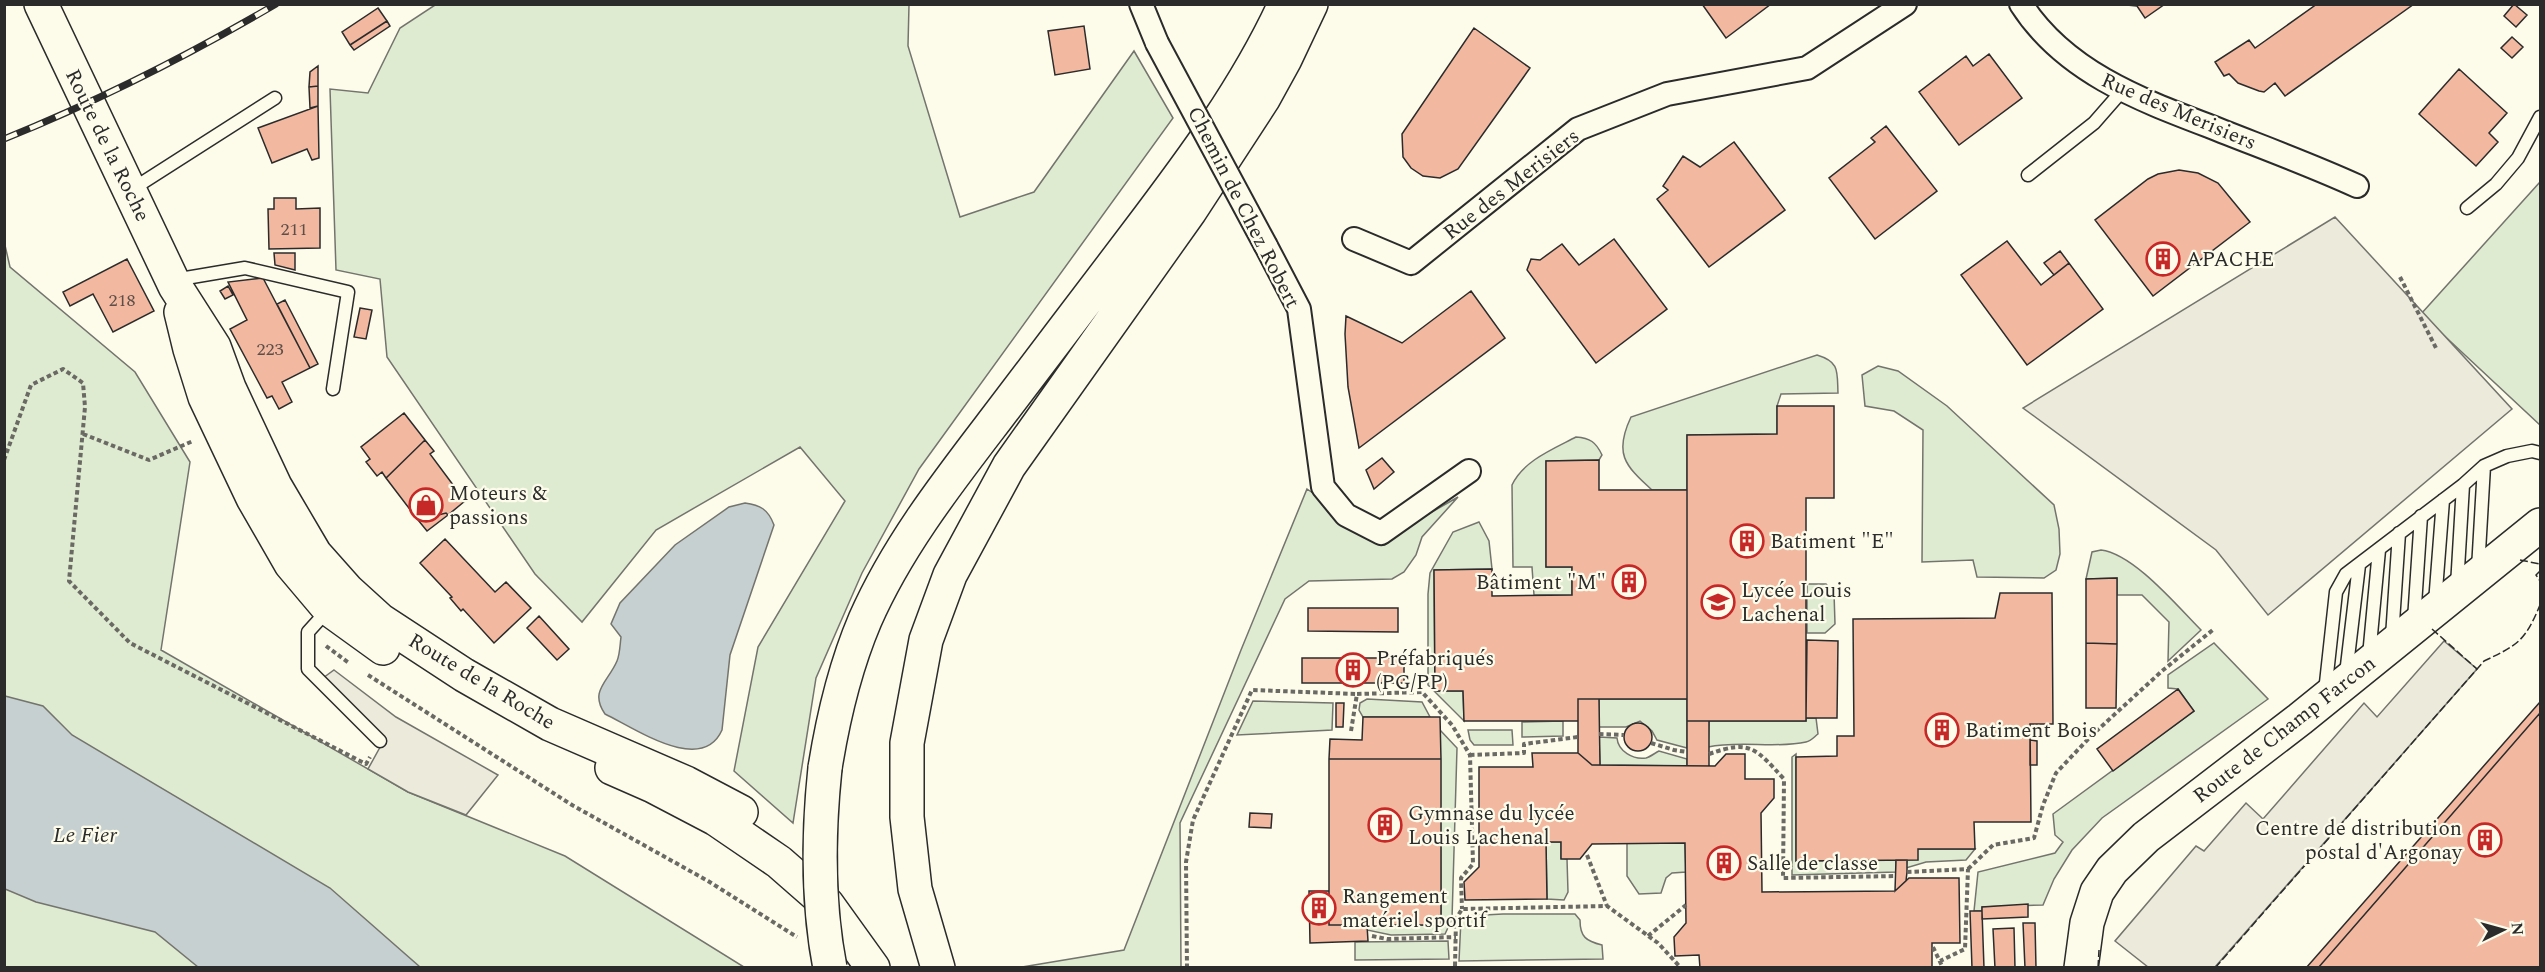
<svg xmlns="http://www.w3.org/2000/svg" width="2545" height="972" viewBox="0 0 2545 972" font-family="Spectral,serif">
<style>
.green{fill:#deebd1;stroke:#74746e;stroke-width:1.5}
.parking{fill:#eceadb;stroke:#74746e;stroke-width:1.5}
.water{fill:#c7d0d0;stroke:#74746e;stroke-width:1.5}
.building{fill:#f2b8a0;stroke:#2b2b2b;stroke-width:1.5}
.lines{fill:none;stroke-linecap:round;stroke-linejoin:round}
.lane-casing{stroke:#2b2b2b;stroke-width:15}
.street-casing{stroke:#2b2b2b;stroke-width:26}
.secondary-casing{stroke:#2b2b2b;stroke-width:36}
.highway-casing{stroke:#2b2b2b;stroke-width:36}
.path{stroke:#6a6964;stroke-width:4;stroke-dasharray:4.5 3;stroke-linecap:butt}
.lane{stroke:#fdfbea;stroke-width:12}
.street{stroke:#fdfbea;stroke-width:22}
.secondary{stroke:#fdfbea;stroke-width:33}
.highway{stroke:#fdfbea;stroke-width:33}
.rail-casing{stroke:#2b2b2b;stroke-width:7}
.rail{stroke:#fdfbea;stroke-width:4.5;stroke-dasharray:14;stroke-linecap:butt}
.street-bridge-casing{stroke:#2b2b2b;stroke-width:26;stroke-linecap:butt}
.highway-bridge-casing{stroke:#2b2b2b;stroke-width:36;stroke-linecap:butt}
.street-bridge{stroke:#fdfbea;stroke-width:22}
.highway-bridge{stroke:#fdfbea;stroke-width:33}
.fence{stroke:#2b2b2b;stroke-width:1.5;stroke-dasharray:8 3;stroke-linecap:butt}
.labels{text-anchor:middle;stroke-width:4.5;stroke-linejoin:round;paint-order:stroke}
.number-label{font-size:18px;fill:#5d4e48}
.street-label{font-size:21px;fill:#2b2b2b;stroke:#fdfbea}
.poi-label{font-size:21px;fill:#2b2b2b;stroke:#fdfbea;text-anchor:start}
.water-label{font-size:22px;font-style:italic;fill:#2b2b2b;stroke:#fdfbea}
</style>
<rect width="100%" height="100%" fill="#fdfbea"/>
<path class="green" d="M435,5H909L908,46L960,217L1034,192L1134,51L1173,118L919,469L862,573L816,678L793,823L734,771L758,647L845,501L800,447L656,530L582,622L535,574L387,357L380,279L336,270L330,89L368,93L400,28Z
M2540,182V425L2421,314Z
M4,241L10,267L135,372L190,462L161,650L408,792L565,856L744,967H5Z
M1817,355C1840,362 1837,371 1838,393L1781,394L1777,406V434L1687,435V490H1652C1624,465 1614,453 1631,417Z
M1878,366L1898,371L1947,406L2054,505L2059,529L2060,554L2056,570L2044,578L1977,577L1973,560L1922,562L1923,430L1894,411L1865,406L1862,375Z
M1576,437C1590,438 1596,442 1602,455L1599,460L1546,461V567H1572V595H1534L1532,567H1513L1512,485C1523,461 1553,449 1576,437Z
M1307,489L1378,537L1425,516L1458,497L1422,537L1416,555L1404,572L1392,579L1309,581L1285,599L1180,823L1181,967L1016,968L1124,950L1241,650Z
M1479,522L1489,541L1492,569L1434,570L1435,691H1463L1464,721L1428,685V594L1430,573L1453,532Z
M2101,550C2134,554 2177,606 2201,630L2168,661L2169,622L2142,595H2117V578L2086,579L2092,552Z
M1807,584H1826L1834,593L1835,624L1825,633H1807Z
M2214,643L2268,699L2102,818L2072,850L2054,879L2043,905L1982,907V911H1974L1978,872L2055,853L2063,842L2055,835L2053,814L2194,711L2178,689L2168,688V675Z
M1367,699L1422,702L1430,717H1363L1359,710L1360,703Z
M1599,699H1687V748L1657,740L1652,731L1640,721L1626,727H1599Z
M1253,701L1333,703L1332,730L1237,735Z
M1806,718H1816L1818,734C1814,737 1811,741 1806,742C1776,749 1740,740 1708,747L1709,721H1806Z
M1563,721V736L1522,737V722Z
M1440,730L1457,748L1452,919L1445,934L1391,935L1367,930V925H1441Z
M1468,730H1512L1513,745H1474L1470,740Z
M1599,737L1617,738C1618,751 1633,760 1646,758C1650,757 1655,753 1659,751L1687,759V766L1600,765Z
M1796,754V861L1896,860V872L1792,875V757Z
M1546,842H1561V858L1567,859L1568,892L1564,900L1547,899Z
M1627,843H1685L1686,872L1672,873L1666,878L1661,893L1639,894L1627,876Z
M1918,849H1975L1966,860L1926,862L1906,868L1907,860Z
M1503,914H1575L1580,920C1580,937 1586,941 1602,945L1603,959L1459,961L1461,919L1466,916Z
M1448,941L1449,959L1355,960V942Z"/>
<path class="parking" d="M2335,217L2512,409L2268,615L2216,550L2023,408Z
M2444,641L2477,669L2215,967H2148L2115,941L2196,846L2204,851L2246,803L2263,819L2364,703L2377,717Z
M334,670L396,717L498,775L466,815L408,792L368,769L384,740L323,678Z"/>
<path class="water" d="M745,503C760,505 768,509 774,525L730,655L722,730C702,775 636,729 605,714C589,691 608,682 617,661C620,654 620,644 621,637L611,624L620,603L675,545L729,507Z
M5,696L43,706L72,735L330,888L420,967H198L155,932L36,902L5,889Z"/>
<path class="building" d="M1702,4H1771L1726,38Z
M2116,4H2165L2145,18L2137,6Z
M2317,4H2414L2285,96L2275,83L2264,92L2259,91L2238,83L2229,74L2224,76L2215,62L2249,40L2255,48Z
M2514,4L2527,15L2516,27L2504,16Z
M378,8L387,21L350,45L342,32Z
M387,21L390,26L354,50L350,45Z
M1084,26L1090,69L1055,75L1048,31Z
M1474,28L1530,68L1458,169L1440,178L1423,176L1411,168L1403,157L1402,134Z
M2512,37L2523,47L2512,58L2501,48Z
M1989,54L2022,98L1959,145L1919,92L1966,56L1973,66Z
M318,66V86L309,87L310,72Z
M2459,69L2507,113L2489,133L2498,142L2476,166L2419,114Z
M318,86V106L310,108L309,87Z
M318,106L319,158L312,160L307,149L272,163L258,128Z
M1886,126L1937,191L1875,239L1829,178L1875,142L1871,138Z
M1734,142L1785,210L1709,267L1657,199L1668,190L1663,186L1683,156L1700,167Z
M2179,170L2198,173L2218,183L2250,222L2153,296L2095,220L2148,179L2158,174Z
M274,198H296V209L320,208V248L269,249L268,209H274Z
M1614,239L1667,309L1596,363L1527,270L1531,259L1540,260L1562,244L1579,265Z
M2007,241L2041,285L2069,263L2103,309L2027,365L1961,275Z
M2060,251L2069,263L2054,275L2044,263Z
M274,253H295V270L275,265Z
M127,259L154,311L113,332L93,294L70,306L63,292Z
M263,278L310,368L282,382L292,402L279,409L272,396L267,398L230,329L247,320L228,282Z
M228,286L233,295L225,299L220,291Z
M1471,291L1505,338L1359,448L1348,387L1345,334L1346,316L1402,343Z
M285,300L318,364L310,368L277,304Z
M360,308L372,310L366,339L354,337Z
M1777,406H1834V498H1806V721H1687V435L1777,434Z
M404,413L425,440L386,478L382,472L377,476L366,462L370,459L361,447Z
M425,440L434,451L430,454L465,501L448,515L446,513L418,520L386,478Z
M1382,458L1394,472L1374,489L1366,470Z
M1599,460V490H1687V699H1578V721H1464L1463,691H1435L1434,570L1492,569V596L1572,595V567H1546V461Z
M446,513L448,515L427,531L418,520Z
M445,539L495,592L506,582L531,608L494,643L463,609L461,611L450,598L452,597L420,563Z
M2117,578V644L2086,643V579Z
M2000,593H2052L2053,724H2030L2031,822H1974L1975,849H1918V860L1796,861V757L1837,756V736H1854L1853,619L1995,618Z
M1308,608H1398V632L1308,631Z
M539,616L569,649L557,660L527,628Z
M1807,640L1838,641L1837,718H1806Z
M2086,643L2117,644L2116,708H2086Z
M1302,658H1404V683H1302Z
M2178,689L2194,711L2113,771L2097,749Z
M1578,699H1599L1600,765H1592L1578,753Z
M2540,702V713L2318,968H2306Z
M1336,703H1344L1343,727H1336Z
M2540,713V968H2318Z
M1363,717H1440L1441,759H1329L1330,739L1362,740Z
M1687,721H1709V766H1687Z
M1624 737a14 14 0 1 1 28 0a14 14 0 1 1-28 0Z
M2030,740L2037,741V765H2030Z
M1532,753H1578L1592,765L1715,766L1726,754H1745V779H1774V798L1761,813L1762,892L1895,891L1909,878H1959L1960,943H1932V968H1700L1699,955L1675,956L1674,937L1686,923L1685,843L1592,844L1580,859H1561V842H1546L1547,899L1465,900L1464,882L1479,867V767H1533Z
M1329,759H1441V925H1329Z
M1250,813L1272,814L1271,828L1249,827Z
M1896,860H1907V872L1906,881L1895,891Z
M1309,891H1329V925H1367L1368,941L1310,943Z
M2028,904V917L1982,919V907Z
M1970,911H1982L1984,968H1972Z
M2023,923H2035L2036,968H2025Z
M2014,928L2015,968H1995L1993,929Z"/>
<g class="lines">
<g class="lane-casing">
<path id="lane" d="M2028,175L2094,123L2122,91
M131,190L275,98
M2467,208L2496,184L2518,158L2540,117
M174,280L245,268L348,292L333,389
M2478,569L2484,466
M2457,586L2463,485
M2435,603L2443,500
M327,611L308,632V669L380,741
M2414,620L2421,516
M2392,637L2399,533
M2369,656L2379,550
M2346,674L2359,565
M2325,692L2336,592L2346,574L2463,485L2484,466L2507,456L2532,451L2540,453"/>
</g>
<g class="street-casing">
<path id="street" d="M1141,4L1157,43
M2021,4C2064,71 2138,99 2209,126C2259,146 2309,164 2357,186
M1354,239L1411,263L1578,129L1667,94L1807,68L1905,4
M1266,246L1299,309L1323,487L1346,515L1381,533L1469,471"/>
</g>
<g class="secondary-casing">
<path id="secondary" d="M41,4L175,286L214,347L229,388L275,486L315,554L347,590L380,620L464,675L550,724L686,783L741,812
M181,312L190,349L205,397L253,498L291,564L329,609L383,648
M2081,968L2087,923L2097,892L2112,870L2146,837L2300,719L2540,525"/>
</g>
<g class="highway-casing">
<path id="highway" d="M612,768L653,786L716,819L779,862L827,904L873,968
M825,768C833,718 845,667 865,620C897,547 947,483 996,419C1042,358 1089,297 1135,236C1191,162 1246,89 1285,4
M938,968L915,889L907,817V743L926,640L950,575L1009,466L1190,211L1263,99L1285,59L1311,4"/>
</g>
<path class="path" d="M2400,277L2437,350
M83,434L149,460L193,441
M4,460L31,385L63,369L83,383L85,407L69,581L130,643L366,764L370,757
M326,646L349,663
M368,675L572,805L708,881L797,937
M1351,731L1357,694L1422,692L1452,725L1470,755L1473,864L1461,878L1462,909
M1599,734L1624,735
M1651,743L1674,750L1687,752
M1709,754C1751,739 1756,749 1784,779L1783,878L1896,876
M1470,755L1524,753V744L1578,737
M1587,855L1607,906
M1968,869L1993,845L2034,838L2043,805L2056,773L2091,736L2162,671L2214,629
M1907,872L1968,869L1965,949L1940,961
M1372,936L1387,939L1456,937
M1648,936L1686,905
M1933,947L1943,968
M1455,966L1456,919L1462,909L1607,906L1658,943L1681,968
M1187,968L1186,862L1193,820L1252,690L1357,694"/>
<use href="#lane" class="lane"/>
<use href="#street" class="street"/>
<use href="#secondary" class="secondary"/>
<use href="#highway" class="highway"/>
<g class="rail-casing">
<path id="rail" d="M4,139C98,101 189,55 276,4"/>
</g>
<use href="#rail" class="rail"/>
<g class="street-bridge-casing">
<path id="street-bridge" d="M1157,43L1266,246"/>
</g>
<g class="highway-bridge-casing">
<path id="highway-bridge" d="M825,768C818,835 817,901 830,968"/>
</g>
<use href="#street-bridge" class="street-bridge"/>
<use href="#highway-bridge" class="highway-bridge"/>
<path class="fence" d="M2520,560L2540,564
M2540,571L2536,575L2540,581
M2432,629L2477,669
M2098,968L2099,950
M2215,968L2484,661C2518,645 2525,641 2540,605"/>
</g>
<defs>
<g id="building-ring" transform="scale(1.725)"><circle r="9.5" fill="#fdfbea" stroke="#c62828" stroke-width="1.5"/><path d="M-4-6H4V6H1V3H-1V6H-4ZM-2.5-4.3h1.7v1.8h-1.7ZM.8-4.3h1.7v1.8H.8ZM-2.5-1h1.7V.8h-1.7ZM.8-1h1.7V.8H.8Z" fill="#c62828"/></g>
<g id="shop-ring" transform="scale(1.725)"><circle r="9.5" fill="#fdfbea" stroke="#c62828" stroke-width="1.5"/><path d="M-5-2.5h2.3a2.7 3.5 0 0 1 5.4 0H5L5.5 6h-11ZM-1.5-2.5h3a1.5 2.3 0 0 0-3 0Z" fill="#c62828"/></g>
<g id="school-ring" transform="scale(1.725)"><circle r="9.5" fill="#fdfbea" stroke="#c62828" stroke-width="1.5"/><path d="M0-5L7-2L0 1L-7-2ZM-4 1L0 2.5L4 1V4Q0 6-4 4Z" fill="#c62828"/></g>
</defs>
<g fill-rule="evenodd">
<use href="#building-ring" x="2163" y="259"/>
<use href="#shop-ring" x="426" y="505"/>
<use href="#building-ring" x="1747" y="541"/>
<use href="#building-ring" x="1629" y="582"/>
<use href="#school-ring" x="1718" y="602"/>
<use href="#building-ring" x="1353" y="670"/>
<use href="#building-ring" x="1942" y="730"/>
<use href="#building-ring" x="1385" y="825"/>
<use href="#building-ring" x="2485" y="840"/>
<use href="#building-ring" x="1724" y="863"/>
<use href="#building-ring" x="1319" y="908"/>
</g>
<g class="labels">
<g class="number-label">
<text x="294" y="235">211</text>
<text x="122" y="306">218</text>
<text x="270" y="355">223</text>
</g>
<g class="street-label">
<text transform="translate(2179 111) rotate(23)" y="7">Rue des Merisiers</text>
<text transform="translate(108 145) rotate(64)" y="7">Route de la Roche</text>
<text transform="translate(1511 184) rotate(-38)" y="7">Rue des Merisiers</text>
<text transform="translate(1244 207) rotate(63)" y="7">Chemin de Chez Robert</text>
<text transform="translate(482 681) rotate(31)" y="7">Route de la Roche</text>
<text transform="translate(2284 729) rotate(-38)" y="7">Route de Champ Farcon</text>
</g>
<g class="poi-label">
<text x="2186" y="266">APACHE</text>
<text x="449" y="500">Moteurs &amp;<tspan x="449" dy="24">passions</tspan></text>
<text x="1770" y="548">Batiment "E"</text>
<text x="1606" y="589" text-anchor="end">Bâtiment "M"</text>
<text x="1741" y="597">Lycée Louis<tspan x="1741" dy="24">Lachenal</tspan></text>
<text x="1376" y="665">Préfabriqués<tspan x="1376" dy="24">(PG/PP)</tspan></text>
<text x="1965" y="737">Batiment Bois</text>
<text x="1408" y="820">Gymnase du lycée<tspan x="1408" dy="24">Louis Lachenal</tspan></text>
<text x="2462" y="835" text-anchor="end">Centre de distribution<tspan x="2462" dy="24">postal d'Argonay</tspan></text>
<text x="1747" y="870">Salle de classe</text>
<text x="1342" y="903">Rangement<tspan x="1342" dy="24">matériel sportif</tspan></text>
</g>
<g class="water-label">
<text x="85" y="842">Le Fier</text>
</g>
</g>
<rect width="2545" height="972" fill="none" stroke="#2b2b2b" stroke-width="12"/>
<g transform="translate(2503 930) rotate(85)" stroke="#fdfbea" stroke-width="4.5" paint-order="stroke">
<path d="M0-4.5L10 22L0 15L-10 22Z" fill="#2b2b2b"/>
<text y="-9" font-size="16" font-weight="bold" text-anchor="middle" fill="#2b2b2b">N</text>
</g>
</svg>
